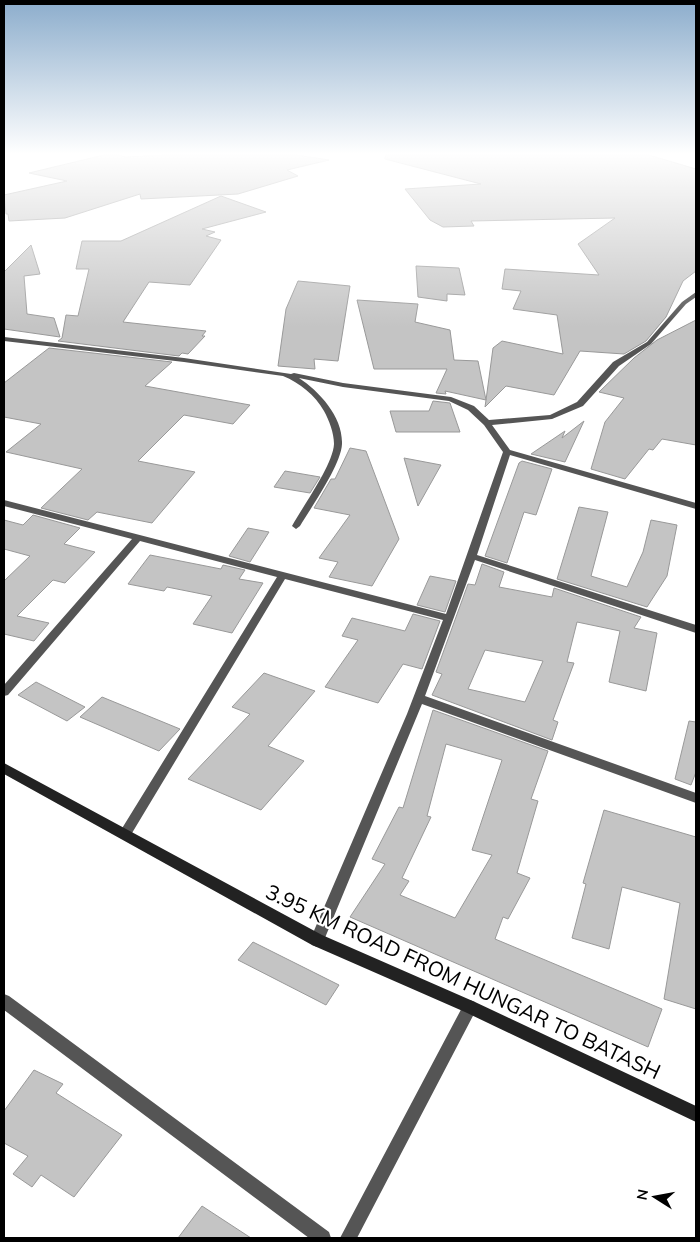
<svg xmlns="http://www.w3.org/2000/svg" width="700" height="1242" viewBox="0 0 700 1242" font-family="Mulish,sans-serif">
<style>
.building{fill:#c4c4c4;stroke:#999;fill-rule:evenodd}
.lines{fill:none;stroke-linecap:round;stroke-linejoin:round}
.street{fill:#555;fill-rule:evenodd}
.secondary{fill:#222;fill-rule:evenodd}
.labels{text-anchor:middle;stroke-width:4.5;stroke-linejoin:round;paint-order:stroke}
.near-street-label{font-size:21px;fill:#000;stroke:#fff}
</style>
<rect width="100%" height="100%" fill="#fff"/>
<path class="building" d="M112,153L125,157L165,155L163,153H283L329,160L287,170L298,176L238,194L141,199L140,194L65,218L9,221L8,214H6L4,195L67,181L29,173Z
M386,153H642L696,169V271L683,281L666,317L646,341L624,354L580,351L554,395L506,386L485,407L486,400L445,391L446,394L436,393L447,369H374L357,300L418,304L415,322L450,330L454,360L478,361L486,400L493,348L502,341L563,354L557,315L513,309L521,291L502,289L505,269L599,275L578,244L615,218L471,221L474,226L443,227L430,220L405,189L481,184L385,159Z
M221,196L266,212L202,229L215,232L206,236L221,240L190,285L149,282L123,322L206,331L202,336H205L188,354L182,353L179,356L58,341L62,338L66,315L78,316L89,269H76L82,241H121Z
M31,245L40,274L24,276L27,314L54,318L60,337L4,329V272Z
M416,266L459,268L465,295L447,294V301L418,297Z
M298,281L350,286L338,361L314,359L315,369L278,366L286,309Z
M696,320V445L662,439L653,450L649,449L625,479L591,469L605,422L624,398L599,392L634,358L657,340Z
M49,348L172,362L145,386L250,405L233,424L184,415L138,461L195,472L152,523L97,512L88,520L41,508L82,469L6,452L41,424L4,417V383Z
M433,401L450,403L460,432H396L390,411H429Z
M584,421L565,462L531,454L565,431L562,438Z
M350,448L366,451L399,539L372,586L329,577L338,562L319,558L350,515L314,508L331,479H335Z
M404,458L441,465L418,506Z
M522,461L552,469L536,515L524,512L507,563L485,556L519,463Z
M285,471L320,477L310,493L274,487Z
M579,507L608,512L591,576L627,587L643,552L651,520L677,525L667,576L647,607L557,579Z
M33,515L80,528L64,544L95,552L65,583L53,580L17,616L49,623L34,641L4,634V581L30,556L4,549V520L23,525Z
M248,528L269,532L250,562L229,556Z
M150,555L221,569L223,565L245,570L239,579L263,583L232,633L193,624L212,596L167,587L164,591L128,584Z
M482,564L504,572L499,587L552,597L554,588L641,617L634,628L657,633L646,691L609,682L620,631L577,622L567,662L574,663L553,720L558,722L552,740L432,695L442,674L436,672L468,584L475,585ZM485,650L543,661L525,702L468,689Z
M430,576L456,581L445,612L417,605Z
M413,614L440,621L422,669L403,664L378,703L325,687L358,640L342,636L352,618L405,631Z
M264,673L315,691L268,746L304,761L261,810L188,779L250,714L232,707Z
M36,682L85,707L67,721L18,695Z
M102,697L180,729L159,751L80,717Z
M433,710L548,751L531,799L538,801L517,873L530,878L508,919L503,917L495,939L662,1009L648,1047L350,917L385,864L372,859L399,807L403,808ZM446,744L502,760L472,850L492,855L455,918L400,895L409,881L402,878L431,817L427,816Z
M689,721L696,722V772L691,785L675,779Z
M604,810L696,837V1009L664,999L680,903L622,887L609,949L572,938L586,884L583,883Z
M253,942L339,985L326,1005L238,960Z
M34,1070L63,1084L56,1093L122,1135L74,1197L41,1175L32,1187L13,1174L28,1156L4,1143V1111Z
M202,1206L251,1238H178Z"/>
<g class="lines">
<path class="street" d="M696,292V297L686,304L651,344L619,366L583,406L552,419L492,425L510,450L696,503V509L510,455L477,555L696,625V633L475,560L425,696L696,793V803L422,704L322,945L317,947L312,945L310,940L407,714L443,620L285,579L129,838L125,839L121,838L119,834L121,830L277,577L140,541L8,695L4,696V685L132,539L4,506V500L446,614L503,452L484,425L468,410L449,401L343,387L299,378C320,392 343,417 342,444C341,465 312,506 300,526L296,529L292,526C303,506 333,465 334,444C334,433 329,420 324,411C315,395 300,383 283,376L184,362L4,341V337L184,358L291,374L294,373L343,383L451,397L474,406L489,420L550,415L577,402L613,362L647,342L682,302Z
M4,994L9,996L329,1232L331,1238H309L4,1010Z
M470,1000L475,1002L477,1007L475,1012L357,1238H340L465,1002Z"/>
<path class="secondary" d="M4,763L322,935L475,1002L696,1106V1122L465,1012L312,945L4,774Z"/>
</g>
<linearGradient id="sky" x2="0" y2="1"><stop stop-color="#8cadcc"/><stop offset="0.47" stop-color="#fff"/><stop offset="1" stop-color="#fff" stop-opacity="0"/></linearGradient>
<rect width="700" height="327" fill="url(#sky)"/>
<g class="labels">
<g class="near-street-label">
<text transform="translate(463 982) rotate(25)" y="7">3.95 KM ROAD FROM HUNGAR TO BATASH</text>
</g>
</g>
<rect width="700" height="1242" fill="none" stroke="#000000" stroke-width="10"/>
<g transform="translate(655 1197) rotate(281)" stroke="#ffffff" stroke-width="4" paint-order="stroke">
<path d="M0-4L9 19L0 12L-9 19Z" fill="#000000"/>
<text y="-8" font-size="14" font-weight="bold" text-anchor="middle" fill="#000000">N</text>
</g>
</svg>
